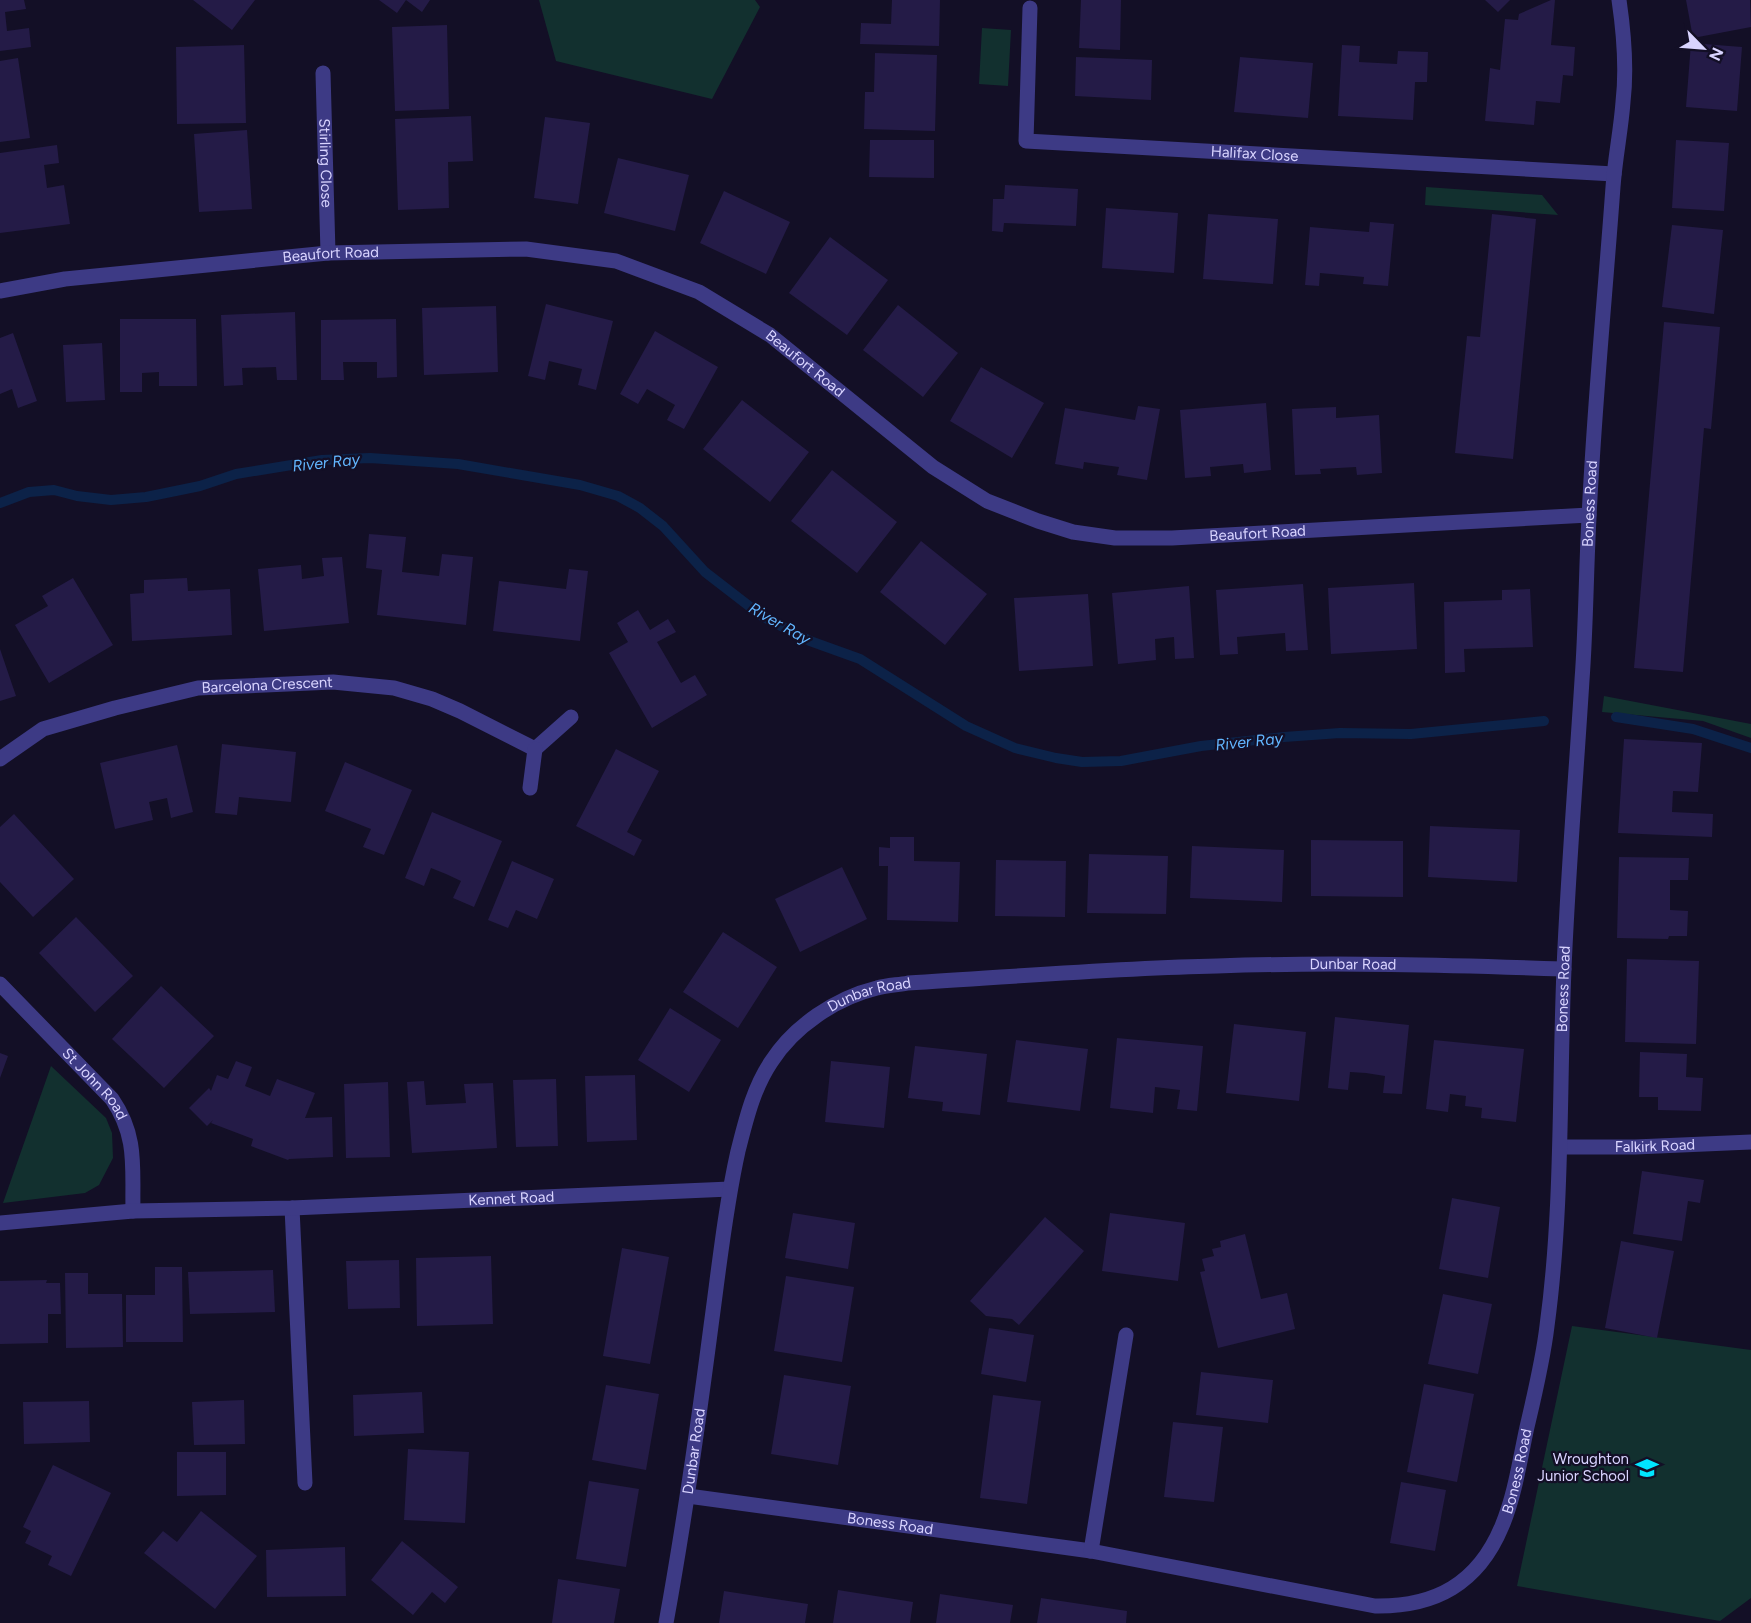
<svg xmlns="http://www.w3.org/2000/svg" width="1751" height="1623" viewBox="0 0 1751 1623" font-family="Figtree,sans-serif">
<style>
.green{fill:#12302f}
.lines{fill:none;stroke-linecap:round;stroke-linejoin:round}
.stream{stroke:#0c2248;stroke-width:10}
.building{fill:#241b47}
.street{stroke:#3d3a85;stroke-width:15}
.labels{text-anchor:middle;stroke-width:4.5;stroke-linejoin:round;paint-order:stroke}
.street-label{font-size:15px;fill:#d9d4ff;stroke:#130f26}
.poi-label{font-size:15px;fill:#d9d4ff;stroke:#130f26;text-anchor:end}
.water-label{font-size:16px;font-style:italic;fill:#62b6ff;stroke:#130f26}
</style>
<rect width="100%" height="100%" fill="#130f26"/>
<path class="green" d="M539,0H755L760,7L712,99L556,61Z
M982,28L1011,30L1008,86L979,84Z
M1426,187L1542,195L1558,215L1425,205Z
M1604,696L1751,724V738L1703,721L1602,712Z
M51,1066L106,1118L112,1133L113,1158L99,1185L85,1193L3,1203Z
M1572,1326L1751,1350V1598L1720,1621L1517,1586Z"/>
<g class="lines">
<path class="stream" d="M0,503L29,492L54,490L77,496L111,500L146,497L200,486L236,474L322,460L370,458L458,464L580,485L618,496L640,508L663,526L705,572L762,616L810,641L860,659L966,726L1015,748L1056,758L1082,762L1121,761L1201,746L1284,737L1340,733L1411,734L1544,721
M1616,717L1693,729L1751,748"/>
</g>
<path class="building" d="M0,0H24L26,9L5,12L7,31L29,28L31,47L0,51Z
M193,0H255L232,30Z
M379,0H430L422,12L406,0L397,13Z
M892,0H940L939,46L860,44L861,23L891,24Z
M1081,0H1121L1120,50L1079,48Z
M1485,0H1510L1498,12Z
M1551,0H1555L1551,45L1575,47L1573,76L1563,75L1560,103L1536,101L1534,125L1485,121L1490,68L1500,70L1505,19L1518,20L1519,14Z
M1686,0H1750L1751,27L1693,38Z
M447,25L449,109L395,111L392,27Z
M1691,43L1742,47L1737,111L1686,107Z
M244,45L246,123L177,124L176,47Z
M1342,45L1360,46L1359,62L1397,64L1398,51L1428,52L1427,82H1415L1413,120L1338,116Z
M875,53L937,55L935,131L864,129L865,92H874Z
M1076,57L1152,60L1151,100L1075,96Z
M1240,57L1313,63L1308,118L1234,112Z
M18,58L30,138L0,142V61Z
M471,116L473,161L448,162L449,208L398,210L395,119Z
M545,117L590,123L578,204L534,198Z
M247,130L252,209L199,212L194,134Z
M870,140H934V178L869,177Z
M1676,140L1729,143L1724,211L1672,208Z
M57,145L59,163L44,165L47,188L64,185L70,224L0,233V153Z
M618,158L689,175L675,231L604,213Z
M1005,185L1078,189L1076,226L1004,223L1003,232L992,231L993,199H1004Z
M724,191L790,222L766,274L700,243Z
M1106,208L1178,213L1174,273L1102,268Z
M1208,214L1278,219L1273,284L1203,279Z
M1492,214L1536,219L1513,459L1455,453L1467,336L1480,337Z
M1370,222L1394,224L1388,286L1363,284L1364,277L1320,273L1319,286L1305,285L1310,227L1369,232Z
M1672,225L1723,230L1714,314L1662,307Z
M830,237L888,280L847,335L789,293Z
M546,304L613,321L596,390L578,385L582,369L549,361L545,380L528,376Z
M898,305L958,353L923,397L863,350Z
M496,306L498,372L424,375L422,308Z
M295,312L297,380H277L276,367L242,368L243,385L224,386L221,315Z
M120,319H196L197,386H159V372L142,373V392H120Z
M396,319L397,377L377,378V362H343L344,380H321V320Z
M1664,322L1720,327L1711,429L1704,428L1683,672L1634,668Z
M655,331L718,367L684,429L667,420L675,405L647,389L638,404L620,394Z
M13,333L37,401L18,408L12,389L0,394V338Z
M102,343L105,400L66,402L63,345Z
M981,367L1044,403L1012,458L950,421Z
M742,400L809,452L770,502L703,449Z
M1266,403L1271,470L1244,473L1243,464L1210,467L1211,476L1185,478L1180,410Z
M1138,406L1160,409L1147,480L1117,475L1119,467L1104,465L1084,462L1083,469L1055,464L1065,408L1135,420Z
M1336,407V418L1379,415L1382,473L1357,475L1356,467L1320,469L1321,474L1295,475L1292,409Z
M832,470L897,522L857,573L791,521Z
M369,534L406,537L402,572L439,576L442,554L473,557L466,625L377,615L382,570L366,568Z
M921,541L987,594L945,645L880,592Z
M342,557L349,623L264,631L258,569L301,565L302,579L324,576L322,558Z
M569,569L588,571L580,641L493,631L499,581L566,589Z
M73,578L113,645L49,683L15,625L48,606L42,596Z
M187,578L188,591L230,589L232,635L132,641L130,594L144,593V580Z
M1414,583L1417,649L1331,654L1328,588Z
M1303,584L1308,650L1286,651L1285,633L1237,637L1238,654L1220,655L1216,590Z
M1189,586L1194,658L1175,659L1174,637L1155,639L1156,660L1118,664L1112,593Z
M1530,589L1533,647L1464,649L1465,672L1445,673L1444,602L1502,600V590Z
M1088,594L1093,666L1019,671L1014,598Z
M638,610L650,630L668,619L676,632L657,642L681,683L695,675L707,695L652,728L609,653L628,642L617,623Z
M0,649L16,696L0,701Z
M1624,739L1702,743L1698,792L1673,791L1672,812L1713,814L1712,837L1618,833Z
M222,744L296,752L291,802L239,797L237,815L215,813Z
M177,745L193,812L171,818L167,798L149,802L153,820L115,829L100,763Z
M616,749L659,771L627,832L642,840L634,856L576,826Z
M345,762L412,790L384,855L363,847L371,829L325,811Z
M432,812L502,841L474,907L453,898L461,881L446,874L431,868L424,886L405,878Z
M14,814L74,879L33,917L0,882V827Z
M1430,826L1520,830L1517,882L1428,877Z
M890,837H914V861L960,862L958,922L887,920L888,866H879V847L890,848Z
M1311,840L1403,841V897L1311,896Z
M1192,846L1284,850L1282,902L1190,898Z
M1089,854L1168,856L1166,914L1087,913Z
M1619,857L1689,858L1688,880H1670V910L1688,911L1687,936H1669L1668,939L1617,938Z
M996,860L1066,861L1065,917L995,916Z
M512,861L554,879L537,919L516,910L508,928L488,920Z
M842,867L867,919L800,952L775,899Z
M76,917L133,976L95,1012L39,953Z
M723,932L777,967L738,1028L683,992Z
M1627,959L1699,961L1696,1044L1625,1042Z
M161,986L214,1036L164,1088L112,1039Z
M670,1008L721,1040L689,1092L638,1060Z
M1335,1017L1409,1025L1402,1094L1383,1093L1385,1076L1366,1073L1350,1072L1348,1090L1328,1088Z
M1234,1024L1306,1032L1299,1101L1226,1093Z
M1117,1038L1203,1046L1197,1111L1177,1109L1180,1090L1155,1087L1153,1113L1110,1108Z
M1016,1040L1088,1049L1080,1111L1007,1102Z
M1434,1040L1524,1049L1516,1122L1481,1118L1482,1108L1465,1106L1466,1096L1450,1094L1448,1112L1426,1109Z
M915,1046L987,1054L980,1115L942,1111L943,1102L908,1098Z
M1640,1052L1687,1054L1686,1077L1703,1078L1701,1111L1658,1110V1097H1639Z
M0,1053L8,1056L0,1078Z
M236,1061L252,1067L245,1086L270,1096L277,1079L315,1093L305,1118L332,1117L333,1157L289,1159L288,1160L251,1146L253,1139L211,1123L213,1120L207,1126L189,1108L209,1088L211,1091L217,1075L228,1079Z
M831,1061L890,1067L884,1128L825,1122Z
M635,1075L637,1140L587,1142L585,1076Z
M556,1079L558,1146L516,1147L513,1080Z
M424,1081L426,1105L466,1103L464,1084L493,1083L497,1148L412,1153L407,1082Z
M388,1082L390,1157L346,1158L344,1084Z
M1642,1171L1704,1180L1700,1203L1688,1201L1682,1241L1633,1234Z
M1452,1198L1500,1207L1488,1278L1439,1269Z
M793,1213L855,1223L848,1269L785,1258Z
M1110,1213L1185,1223L1178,1281L1102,1271Z
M1045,1217L1084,1251L1019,1325L1012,1319L986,1316L970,1301Z
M1245,1234L1261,1299L1287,1293L1295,1329L1218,1348L1200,1272L1205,1271L1202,1259L1214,1256L1212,1249L1221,1247L1220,1241Z
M1621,1241L1674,1251L1657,1338L1605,1328Z
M622,1248L669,1257L650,1364L603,1356Z
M491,1256L493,1324L417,1326L416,1258Z
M399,1260L400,1308L348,1309L346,1261Z
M155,1267H182L183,1342H126V1295H155Z
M273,1270L275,1312L190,1314L188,1272Z
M65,1273H88V1294H122L123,1347L66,1348Z
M786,1276L854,1287L842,1362L774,1351Z
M47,1280L46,1283H60L61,1314H48V1343L0,1344V1281Z
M1443,1294L1492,1304L1478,1374L1428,1364Z
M989,1328L1034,1335L1026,1382L981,1374Z
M1201,1372L1273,1380L1268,1423L1196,1415Z
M784,1375L851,1386L838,1465L771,1454Z
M1424,1384L1474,1394L1457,1482L1407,1472Z
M606,1385L659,1394L646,1470L592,1460Z
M422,1392L424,1433L354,1436L353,1395Z
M993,1395L1041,1401L1027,1504L980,1498Z
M244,1400L245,1444L194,1445L192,1402Z
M89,1401L90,1442L24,1444L23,1402Z
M1173,1422L1223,1427L1214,1502L1164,1497Z
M408,1449L469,1452L465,1523L404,1520Z
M177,1452H226V1495L177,1496Z
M53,1465L111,1493L71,1576L48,1565L52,1556L25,1543L31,1531L23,1527Z
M589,1481L639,1489L626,1567L576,1559Z
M1401,1482L1446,1490L1435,1551L1390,1543Z
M201,1511L257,1556L215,1609L144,1553L163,1531L177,1542Z
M402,1541L458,1587L445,1603L432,1592L413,1615L371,1580Z
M345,1547L346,1596L267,1597L266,1550Z
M558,1579L620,1589L614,1623H552Z
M838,1590L913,1602L910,1623H833Z
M724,1591L808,1604L805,1623H719Z
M940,1594L1013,1605L1010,1623H936Z
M1041,1598L1127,1611L1126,1623H1037Z"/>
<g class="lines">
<g class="street">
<path id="s1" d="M1030,8L1026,141L1614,174"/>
<path id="s2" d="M323,73L328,253"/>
<path id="s3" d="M0,291L65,279L328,253L526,249L616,261L699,292L770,335L933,467L987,501L1038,521L1073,532L1115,538H1172L1589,515"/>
<path id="s4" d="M0,759L43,729L115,708L198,688L333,682L394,688L432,699L460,711L535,749L571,717"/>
<path d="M530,788L535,749"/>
<path id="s5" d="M0,984L112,1099C138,1137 132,1168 133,1211"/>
<path id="s6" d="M1561,1147H1635L1751,1142"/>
<path d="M292,1208L305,1483"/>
<path id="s7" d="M0,1223L133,1211L292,1208L730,1189"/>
<path id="s8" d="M688,1496L1091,1551L1375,1606C1435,1607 1478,1584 1502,1526C1515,1495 1520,1459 1527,1427C1535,1393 1543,1360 1547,1326C1563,1208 1559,1088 1564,969C1568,873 1576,776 1582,680C1586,626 1586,572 1589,518C1594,407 1605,297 1613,187C1615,158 1621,130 1623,102C1627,68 1624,34 1619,0"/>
<path d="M1091,1551L1126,1335"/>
<path id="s9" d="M666,1623C684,1524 698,1426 711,1326C719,1268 725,1209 738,1151C746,1120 753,1089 771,1062C794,1026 836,998 877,988C887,985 898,985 908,983C1011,977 1114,968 1217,966C1333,962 1449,965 1564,969"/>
</g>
</g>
<defs>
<g id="school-bare" transform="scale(1.8)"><path d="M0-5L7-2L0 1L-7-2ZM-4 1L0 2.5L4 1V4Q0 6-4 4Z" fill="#00e5ff" stroke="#130f26" stroke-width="2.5" paint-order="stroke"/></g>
</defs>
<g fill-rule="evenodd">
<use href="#school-bare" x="1647" y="1468"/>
</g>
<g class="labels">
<g class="street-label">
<text dy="5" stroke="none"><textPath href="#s1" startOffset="362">Halifax Close</textPath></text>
<text dy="5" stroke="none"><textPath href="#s2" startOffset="90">Stirling Close</textPath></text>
<text dy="5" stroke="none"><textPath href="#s3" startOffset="333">Beaufort Road</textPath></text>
<text dy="5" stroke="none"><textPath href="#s3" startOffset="836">Beaufort Road</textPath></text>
<text dy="5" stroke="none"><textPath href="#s8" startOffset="1886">Boness Road</textPath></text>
<text dy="5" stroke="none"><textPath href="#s3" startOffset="1341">Beaufort Road</textPath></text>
<text dy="5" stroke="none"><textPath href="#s4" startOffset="282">Barcelona Crescent</textPath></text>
<text dy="5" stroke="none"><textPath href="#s9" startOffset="1182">Dunbar Road</textPath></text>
<text dy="5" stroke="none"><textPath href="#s8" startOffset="1400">Boness Road</textPath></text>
<text dy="5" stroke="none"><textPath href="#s9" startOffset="696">Dunbar Road</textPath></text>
<text dy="5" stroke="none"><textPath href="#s5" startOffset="138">St John Road</textPath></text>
<text dy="5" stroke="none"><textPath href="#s6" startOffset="94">Falkirk Road</textPath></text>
<text dy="5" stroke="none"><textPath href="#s7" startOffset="512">Kennet Road</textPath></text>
<text dy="5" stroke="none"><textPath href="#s9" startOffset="174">Dunbar Road</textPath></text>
<text dy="5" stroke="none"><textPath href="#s8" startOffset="914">Boness Road</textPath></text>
<text dy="5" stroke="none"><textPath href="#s8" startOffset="204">Boness Road</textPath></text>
</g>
<g class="poi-label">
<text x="1629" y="1464">Wroughton<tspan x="1629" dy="17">Junior School</tspan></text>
</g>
<g class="water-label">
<text transform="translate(326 462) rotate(-6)" y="6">River Ray</text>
<text transform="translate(780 623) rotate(30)" y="6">River Ray</text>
<text transform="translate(1249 741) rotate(-6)" y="6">River Ray</text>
</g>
</g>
<g transform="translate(1703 48) rotate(115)" stroke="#130f26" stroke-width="4.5" paint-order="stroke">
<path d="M0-4.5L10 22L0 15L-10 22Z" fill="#d9d4ff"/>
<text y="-9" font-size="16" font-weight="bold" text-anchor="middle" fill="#d9d4ff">N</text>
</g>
</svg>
